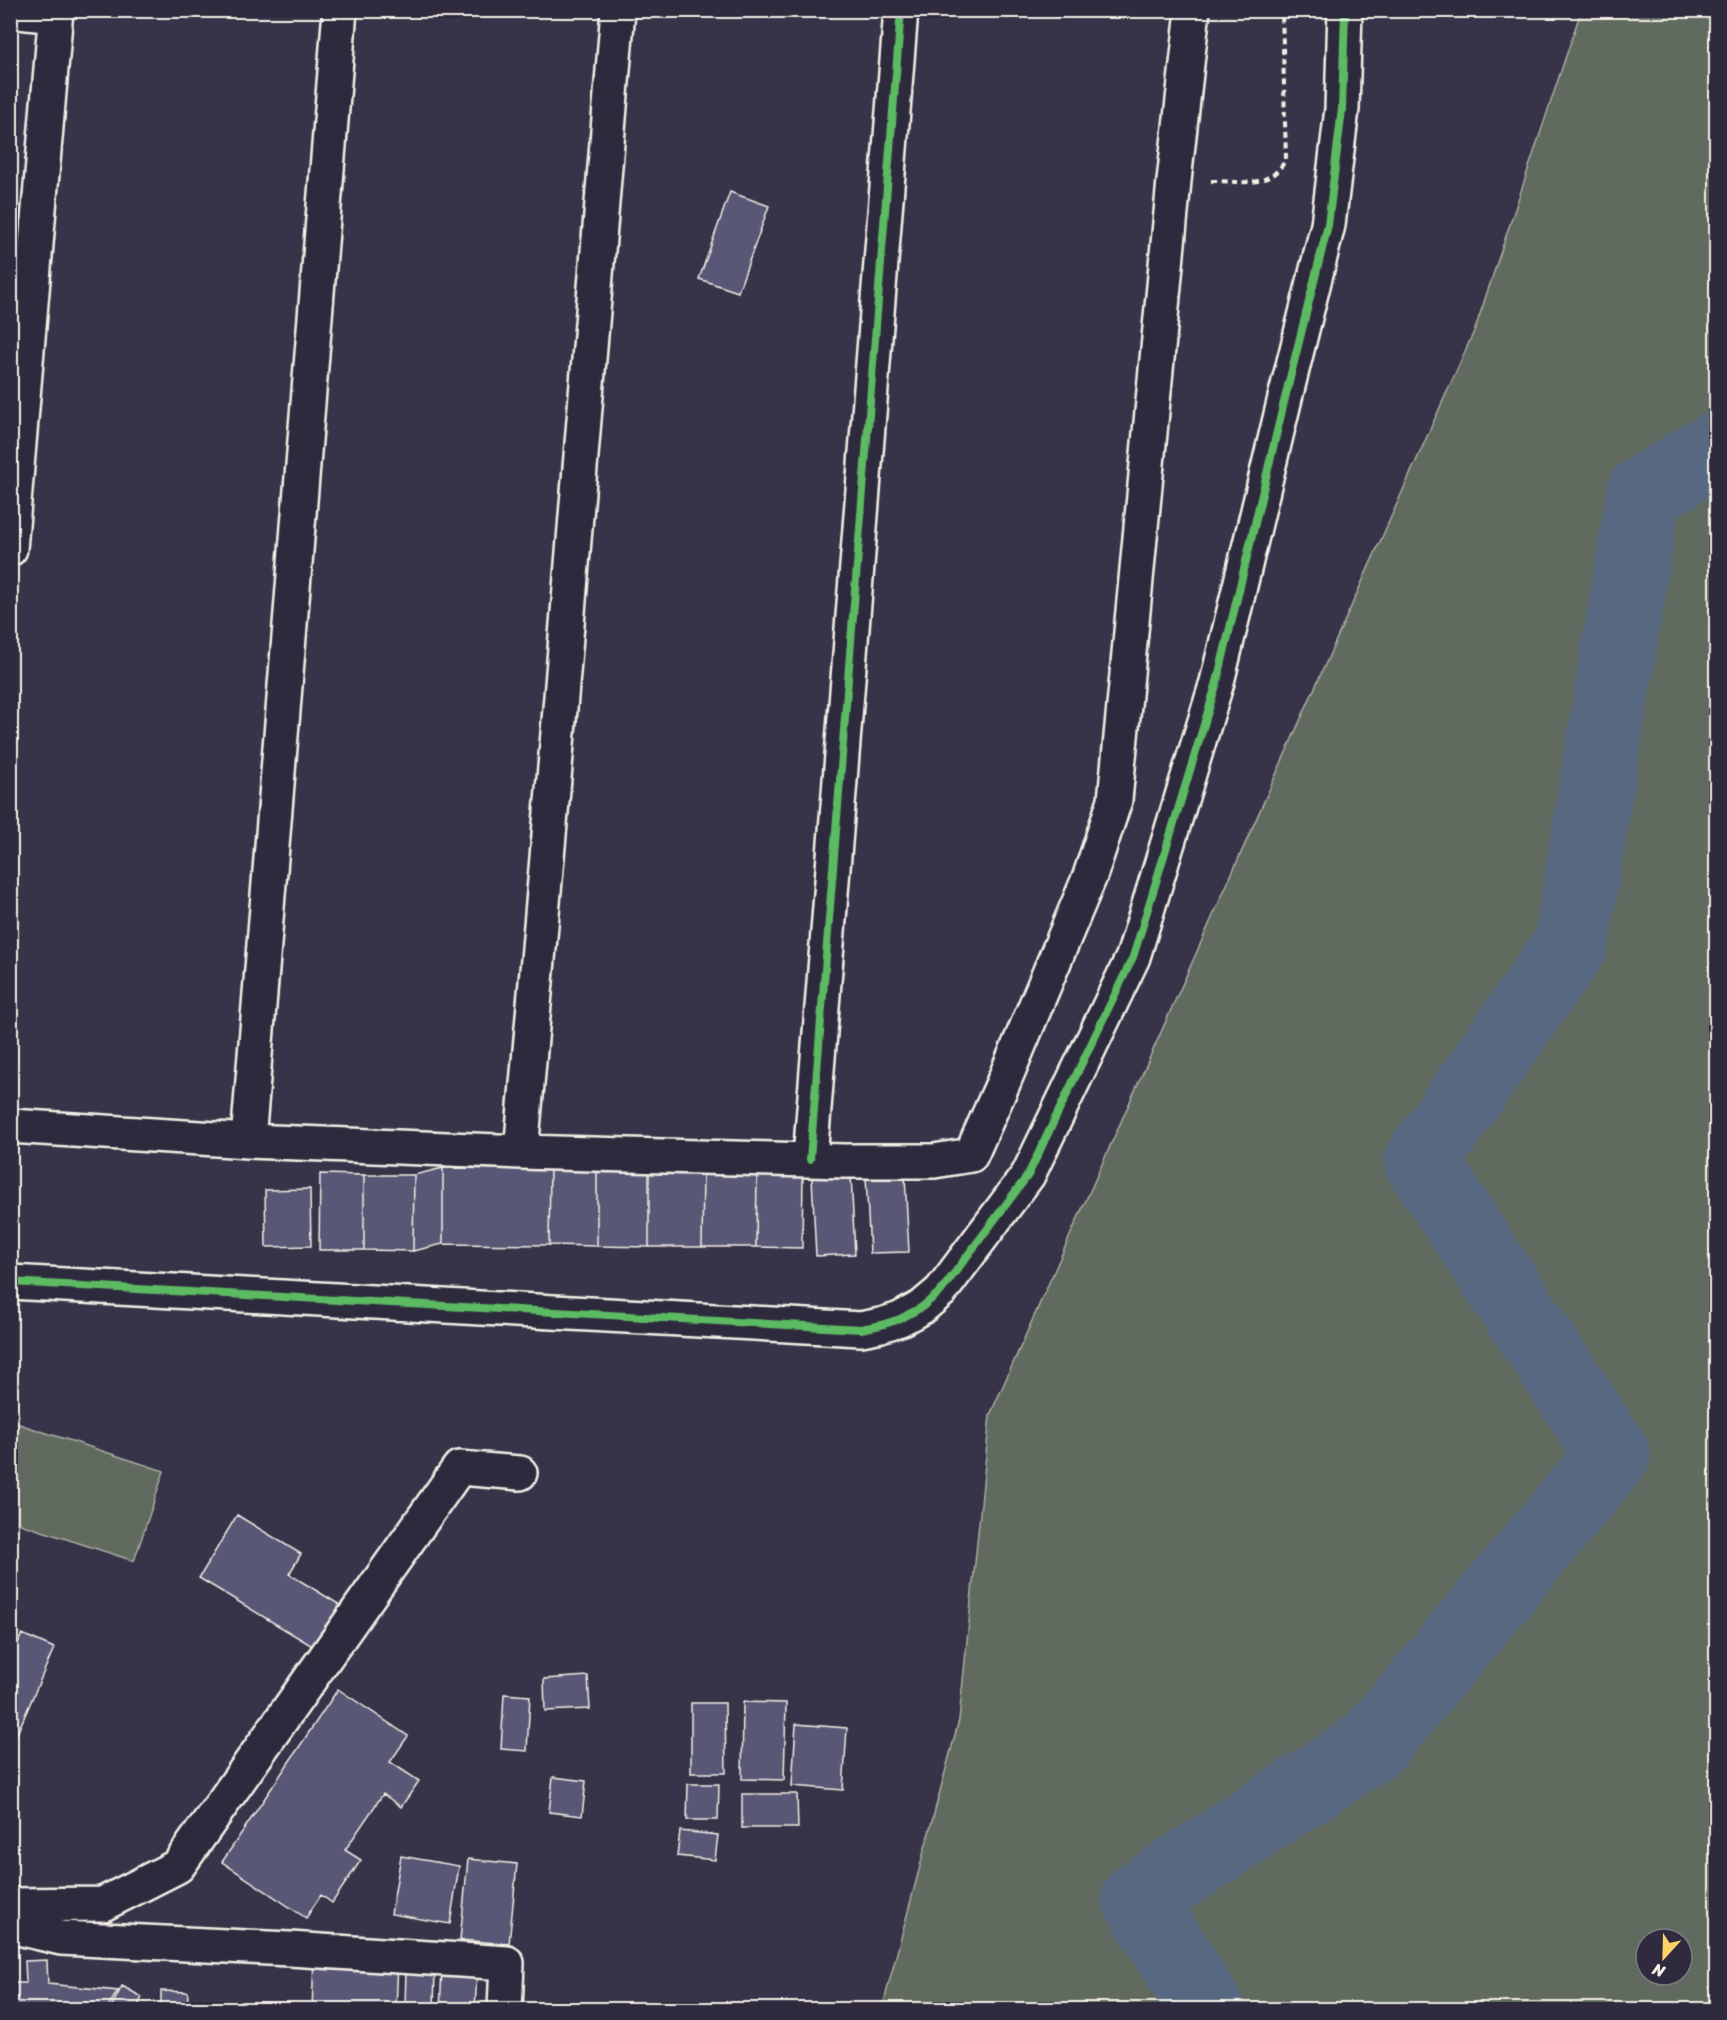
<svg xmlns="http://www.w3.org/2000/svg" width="1727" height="2020" viewBox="0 0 1727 2020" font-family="Sriracha,sans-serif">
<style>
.green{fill:#606a5e;stroke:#aaaea3;stroke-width:1.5;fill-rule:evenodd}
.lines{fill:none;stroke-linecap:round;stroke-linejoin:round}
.river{stroke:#596881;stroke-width:75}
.building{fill:#585976;stroke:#f4f1e8;stroke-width:1.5}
.minor-casing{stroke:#f4f1e8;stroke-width:38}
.path{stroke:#f4f1e8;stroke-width:4;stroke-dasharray:6 4.5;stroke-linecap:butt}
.minor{stroke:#2f2a3d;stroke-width:33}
.cycleway-casing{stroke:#2f2a3d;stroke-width:11}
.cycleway{stroke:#5cba63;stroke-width:8}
</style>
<rect width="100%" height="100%" fill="#373348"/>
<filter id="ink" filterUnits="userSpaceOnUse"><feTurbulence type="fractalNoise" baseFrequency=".0167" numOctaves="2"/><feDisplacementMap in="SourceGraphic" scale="12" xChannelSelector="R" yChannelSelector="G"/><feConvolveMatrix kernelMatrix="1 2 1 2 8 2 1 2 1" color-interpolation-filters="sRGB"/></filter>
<g filter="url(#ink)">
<path class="green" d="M1581,11H1716V2009H882L959,1720L990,1415L1475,329ZM1646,1939H1682V1975H1646Z
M16,1423L164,1471L134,1561L11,1521V1441Z"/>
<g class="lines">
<path class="river" d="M1207,2010L1139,1898L1372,1745L1613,1455L1421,1161L1571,944L1644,493L1716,449"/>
</g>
<path class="building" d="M730,192L769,206L738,292L699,279Z
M443,1168V1244L413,1251L414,1175Z
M443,1168L550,1169L549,1245L443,1244Z
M550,1169L597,1170V1246L549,1245Z
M597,1170H649V1247L597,1246Z
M649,1170L703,1171L702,1247H649Z
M703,1171L757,1172L756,1247H702Z
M757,1172H803L802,1248L756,1247Z
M320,1174L364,1175V1250H319Z
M364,1175H414L413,1251L364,1250Z
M851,1175L855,1254L816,1256L812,1178Z
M905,1176L909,1252L870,1253L866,1177Z
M310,1189L311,1246L266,1247L265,1190Z
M237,1515L301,1554L289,1574L345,1608L319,1650L199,1578Z
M22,1634L54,1648L10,1750V1660Z
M588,1676L590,1709L545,1711L544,1679Z
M338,1689L408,1736L390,1762L419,1781L401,1807L383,1794L345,1850L361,1860L332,1903L321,1895L306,1918L222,1862Z
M504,1694L530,1696L527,1751L501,1749Z
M743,1702L786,1703L784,1780L742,1779Z
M691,1703H725L726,1773H691Z
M796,1724L847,1728L843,1790L792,1786Z
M553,1777L586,1781L582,1816L549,1812Z
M688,1784H719L718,1820H687Z
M742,1794H797L798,1828H742Z
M680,1831L718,1835L715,1860L677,1856Z
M401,1856L459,1866L450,1924L391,1914Z
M468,1859L517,1864L509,1944L460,1940Z
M314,1957L398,1961L396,2010H312Z
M47,1960L48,1984L118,1991L106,2010H10V1983H26L25,1961Z
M406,1968L435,1969L434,2010H405Z
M442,1969L477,1971L475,2010H440Z
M122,1986L142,1997L136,2010H110Z
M161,1991L188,1992L187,2010H161Z"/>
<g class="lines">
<g class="minor-casing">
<path id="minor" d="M10,11L55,16
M10,549L56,10
M10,1126L248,1141L521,1152L844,1161H934L971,1155L1004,1081L1090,876L1115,800L1174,181L1193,10
M248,1141L340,10
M521,1152L558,733L618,10
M810,1159L901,10
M10,1282L861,1329L881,1325L900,1319L922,1307L941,1291L1028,1175L1133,957L1217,682L1285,398L1328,225L1342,109L1345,10
M10,1905L103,1904L178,1866L459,1468L520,1473
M10,1926L61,1938L290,1949L507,1963L505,2010"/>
</g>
<path class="path" d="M1211,181C1242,181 1269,190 1286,159L1282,10"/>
<use href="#minor" class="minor"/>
<g class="cycleway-casing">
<path id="cycleway" d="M810,1159L901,10
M10,1282L861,1329L881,1325L900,1319L922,1307L941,1291L1028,1175L1133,957L1217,682L1285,398L1328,225L1342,109L1345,10"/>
</g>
<use href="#cycleway" class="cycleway"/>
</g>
</g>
<rect width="1727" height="2020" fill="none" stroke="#2f2a3d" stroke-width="36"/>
<rect x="18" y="18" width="1691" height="1984" fill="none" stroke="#f4f1e8" stroke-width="2" filter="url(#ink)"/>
<g transform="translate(1664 1957) rotate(202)"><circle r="28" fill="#2f2a3d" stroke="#7e7a81" stroke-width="1.5"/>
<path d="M0-4.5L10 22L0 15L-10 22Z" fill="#ffd166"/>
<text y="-9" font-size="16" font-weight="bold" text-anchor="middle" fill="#f4f1e8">N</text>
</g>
</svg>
